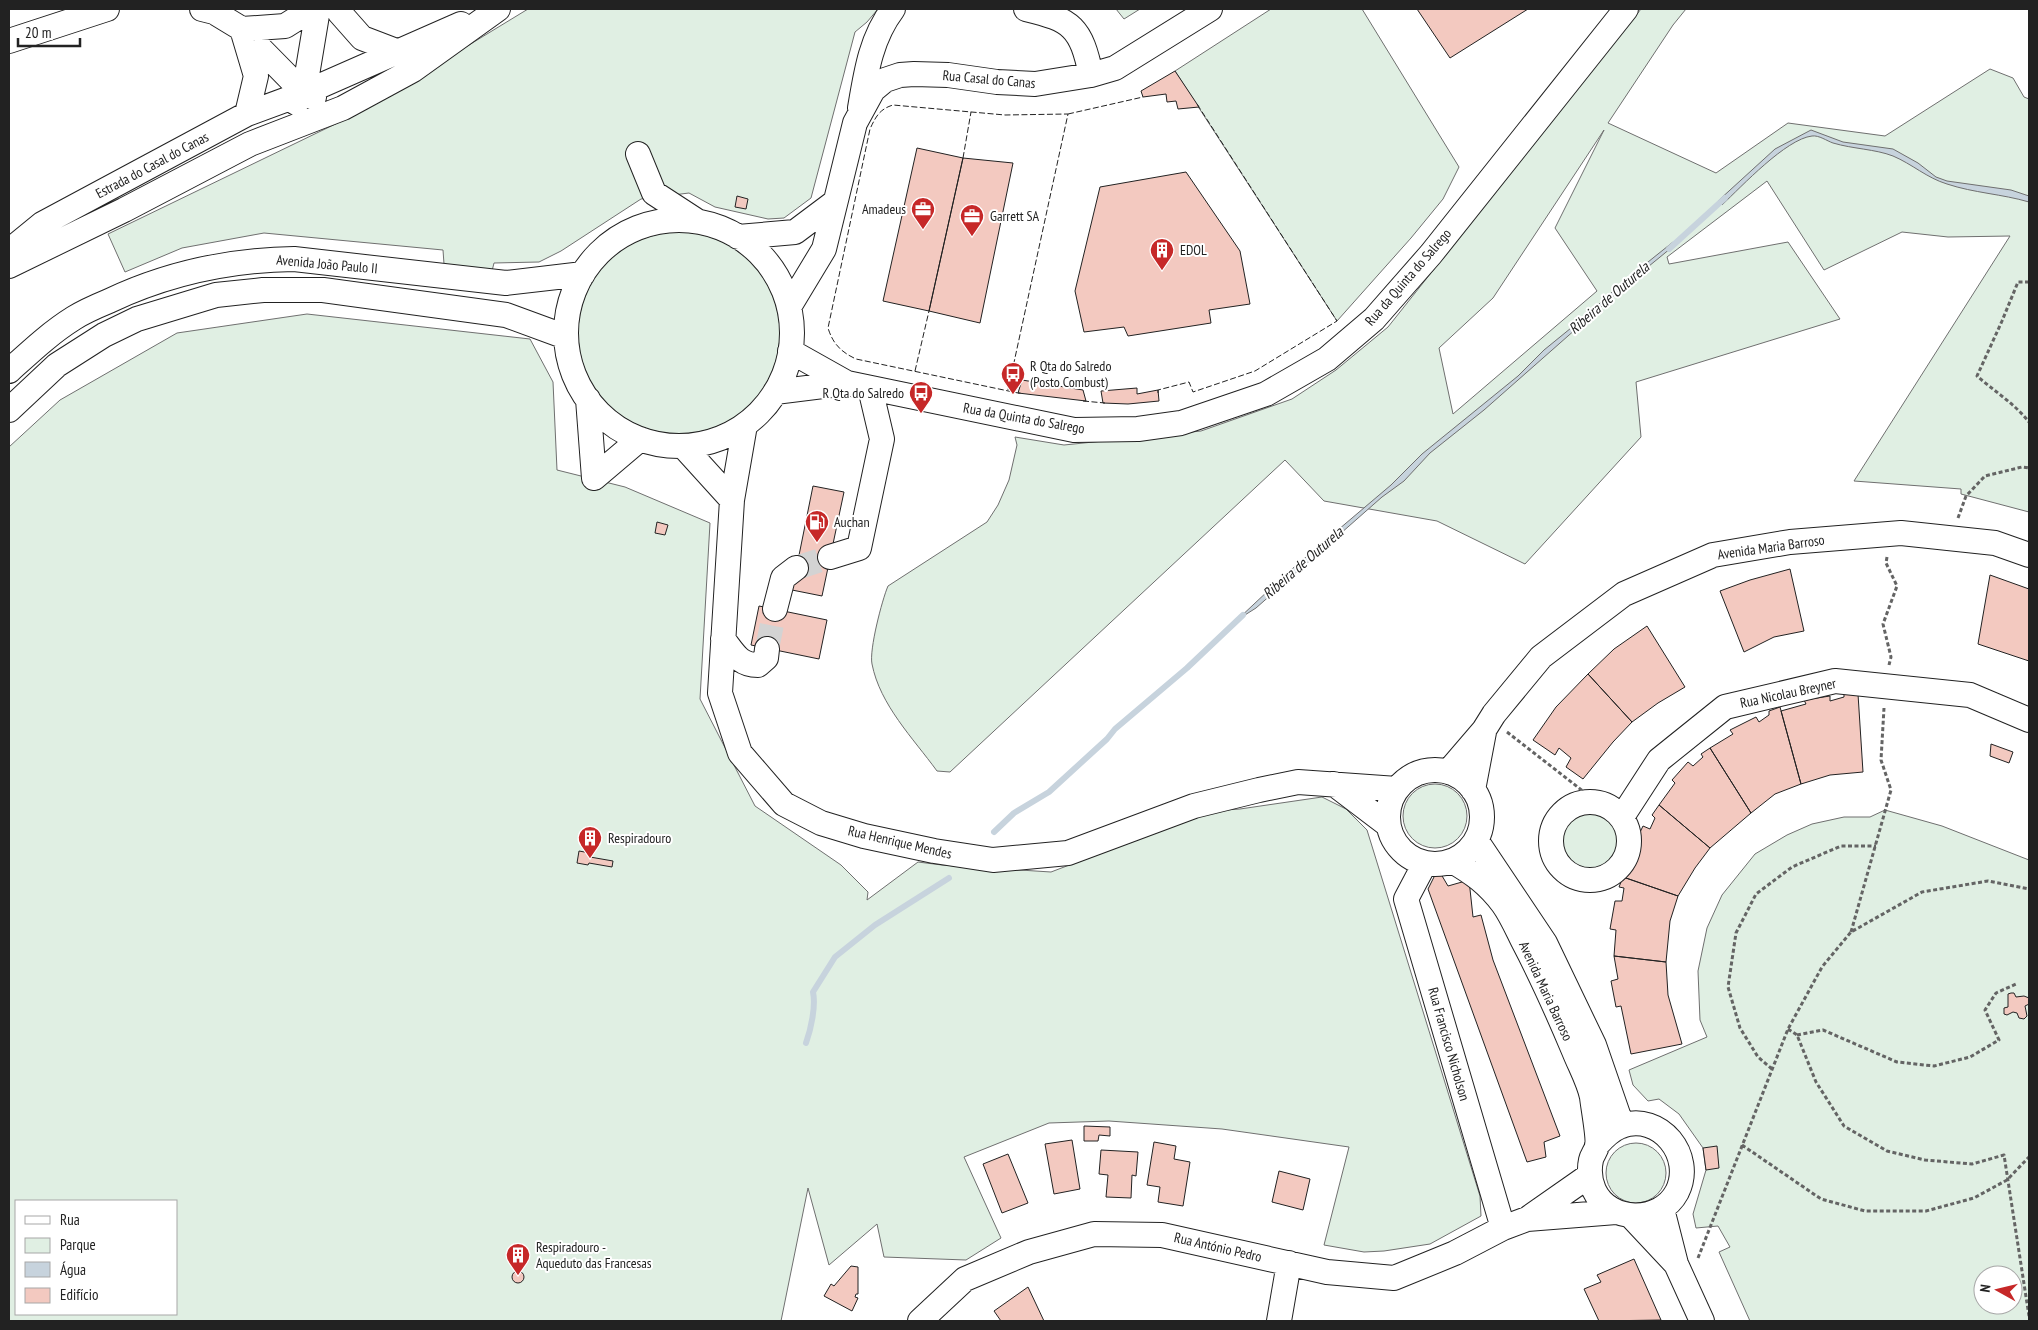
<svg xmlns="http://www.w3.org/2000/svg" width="2038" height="1330" viewBox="0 0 2038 1330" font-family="'PT Sans Narrow',sans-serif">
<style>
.green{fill:#e0efe3;stroke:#6f6f6f;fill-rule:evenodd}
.water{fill:#c7d3dd;stroke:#6f6f6f}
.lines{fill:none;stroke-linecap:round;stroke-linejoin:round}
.stream{stroke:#c7d3dd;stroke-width:6}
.building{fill:#f3c9c0;stroke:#222}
.minor-tunnel{stroke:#d3d3d3;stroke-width:24;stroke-dasharray:24 12;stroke-linecap:butt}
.minor-casing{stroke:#222;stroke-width:26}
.path{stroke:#646464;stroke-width:3;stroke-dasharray:4 2.5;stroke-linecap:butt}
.minor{stroke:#fff;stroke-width:24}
.fence{stroke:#222;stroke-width:1;stroke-dasharray:6 2.5;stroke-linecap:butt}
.labels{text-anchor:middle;stroke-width:4;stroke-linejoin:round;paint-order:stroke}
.street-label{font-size:14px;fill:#222;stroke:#fff}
.poi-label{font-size:14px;fill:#222;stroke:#fff;text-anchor:start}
.water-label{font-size:15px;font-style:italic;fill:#222;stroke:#fff}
</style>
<rect width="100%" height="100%" fill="#fff"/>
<path class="green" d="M528,9H878L867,22L855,32L811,198L784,218L768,219L715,207L689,193L641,199L561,251L539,262L494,263L492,271L444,264L443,250L264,233L182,248L125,272L108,234L354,115Z
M1116,9H1140L1124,19Z
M1271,9H1362L1459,167L1443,199L1411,238L1337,321L1175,71Z
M1641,9H1686L1673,25L1608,123L1716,173L1788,123L1885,136L1990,69L2013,78L2024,97L2029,99V512L1961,494V489L1854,481L2010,236L1948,237L1902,232L1824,270L1767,181L1667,257L1669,264L1788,242L1840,319L1636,382L1641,437L1525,564L1437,521L1324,501L1285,460L950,772L937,771C913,738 880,705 872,664C869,650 882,600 888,586L987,522L998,505L1009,480L1017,445L1015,437L1064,445L1201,431L1292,399L1336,370L1388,327ZM1604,130L1555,228L1597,291L1453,414L1439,348L1493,298Z
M578 333a101 101 0 1 1 202 0a101 101 0 1 1-202 0Z
M307,314L530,339L553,382L557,470L625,487L710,523L700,699L755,806L841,865L868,892L867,900L918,862L942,865L1051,872L1211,811L1240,809L1322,797L1346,809L1367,830L1480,1196L1481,1216L1430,1244L1384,1251L1364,1252L1324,1245L1349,1147L1222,1129L1109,1121L1049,1123L964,1157L1001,1238L966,1260L884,1257L877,1224L829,1265L808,1188L781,1321H9V447L60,400L177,333ZM16,1201H176V1314H16Z
M1403 816a32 32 0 1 1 64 0a32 32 0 1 1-64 0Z
M1885,810L1942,826L2029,860V1321H1750L1719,1252L1730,1247L1718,1226L1696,1228L1693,1214L1706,1170L1703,1148L1679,1114L1659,1099L1648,1101L1633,1085L1629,1070L1707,1037L1700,1020L1698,971L1707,928L1722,895L1755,854L1787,835L1812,824L1844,817H1870ZM1983,1275H2013V1305H1983Z
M1560 842a30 30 0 1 1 60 0a30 30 0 1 1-60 0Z
M1606 1173a30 30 0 1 1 60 0a30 30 0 1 1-60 0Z"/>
<path class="water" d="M1811,130L1843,142L1893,149L1918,163L1936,177L1947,181L2011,190L2029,196V202C2002,194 1974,193 1947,184C1927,178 1912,164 1893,156C1875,149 1853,149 1833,143C1827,141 1819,135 1812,136C1786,139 1742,186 1722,205L1718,201L1775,149Z
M1673,242L1676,244L1627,284L1484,410L1430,453L1404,481L1382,497L1256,608L1237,620L1286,574L1391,485L1422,454L1518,376L1544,350L1587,315L1623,282Z"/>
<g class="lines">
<path class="stream" d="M1669,249L1725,198
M994,832L1014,813L1049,792L1107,739L1115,729L1187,668L1243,615
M806,1043C811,1029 816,1006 813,992L835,957L875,925L949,878"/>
</g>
<path class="building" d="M1417,9H1528L1450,58Z
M1175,71L1199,107L1178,109L1176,101L1167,102L1166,94L1143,97L1141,91Z
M917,148L963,158L929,311L883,301Z
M963,158L1013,163L980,323L929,311Z
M1186,172L1240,251L1250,304L1209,310L1211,323L1128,336L1124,327L1084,332L1075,291L1100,187Z
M737,196L748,199L746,209L735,207Z
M1022,380L1083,390L1086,401L1018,393Z
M1137,388V394L1158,390L1159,401L1128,404L1103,403L1101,391Z
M813,486L844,492L822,596L792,590Z
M657,522L668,525L665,535L655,533Z
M1790,569L1804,631L1774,637L1744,652L1720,591L1750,580Z
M1990,575L2029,589V661L1978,644Z
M759,606L827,620L819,659L751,645Z
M1647,626L1685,687L1658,703L1632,722L1588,674L1614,649Z
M1588,674L1632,722L1613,742L1583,779L1566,767L1571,758L1559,748L1555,755L1533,740L1556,707Z
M1844,694H1858L1863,772L1830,775L1801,784L1781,711L1806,704L1804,700L1830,696V701L1844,697Z
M1780,707L1801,784L1775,794L1751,813L1710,748L1733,734L1730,730L1756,717L1759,722L1769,715V711Z
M1991,744L2013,752L2009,763L1990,756Z
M1710,748L1751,813L1710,848L1659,805L1675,783L1672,780L1688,762L1693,766L1703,757L1701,754Z
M1659,805L1710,848L1695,868L1678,896L1623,877L1635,851L1632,849L1643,826L1650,829L1655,818L1652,815Z
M579,851L590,853V857L613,861L612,867L589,863L588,865L577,863Z
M1438,869L1448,886L1469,880L1473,917L1481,915L1493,960L1560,1136L1544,1142L1546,1157L1527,1162L1428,889Z
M1623,877L1678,896L1670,921L1666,962L1614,956L1616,930L1610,929L1615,901H1622L1624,888L1619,887Z
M1614,956L1666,962L1668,995L1682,1044L1631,1054L1621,1006L1616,1007L1611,981L1618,979Z
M2011,993H2014L2016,997L2024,996L2029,998V1004L2025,1006L2027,1016L2024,1019L2019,1018L2017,1013L2013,1012L2007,1015L2004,1014V1008L2008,1007V994Z
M1084,1126L1110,1127V1136L1099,1135L1098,1141H1084Z
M1072,1140L1080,1189L1054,1194L1045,1144Z
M1154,1142L1176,1146L1174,1159L1190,1162L1183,1206L1158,1202L1160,1187L1147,1185Z
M1717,1146L1719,1168L1706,1170L1703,1148Z
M1101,1150L1138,1152L1136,1176L1132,1175L1131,1198L1106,1197L1108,1175L1099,1174Z
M1008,1154L1028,1203L1002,1213L983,1164Z
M1279,1171L1310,1179L1303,1210L1272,1202Z
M1634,1259L1661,1320L1599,1321L1584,1289L1601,1282L1597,1275Z
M851,1266L858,1267V1294H856L855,1297L858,1298L852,1311L824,1296L831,1284L834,1286Z
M512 1277a6 6 0 1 1 12 0a6 6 0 1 1-12 0Z
M1028,1287L1044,1321H1001L994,1311Z"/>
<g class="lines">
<path class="minor-tunnel" d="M796,568L830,557
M767,649L775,609"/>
<g class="minor-casing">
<path id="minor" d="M202,9L214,12L242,29L256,76L247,114
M339,9V12L362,38L396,51
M1026,9C1072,20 1081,27 1091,75
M242,29L285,26L312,9
M244,32L304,93L314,97
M9,41L107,9
M296,103L304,93L318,9
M860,108C866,72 871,38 893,9
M638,154L654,193L697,221
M566 333a113 113 0 1 1 226 0a113 113 0 1 1-226 0Z
M738,237L795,232L835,202
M9,251L42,224L247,114L304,93L461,24
M9,266L124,210L250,144L343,108L413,70L498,9
M789,307L824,249L855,123L873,90L885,80L900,75L914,74L948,75L997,82L1035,84L1091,75L1115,68L1210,9
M790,351L847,383L1074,430L1138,429L1181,423L1266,394L1327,359L1374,319L1431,254L1626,9
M9,371C30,352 50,333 74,318C85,311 97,306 109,301C168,273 229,260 294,259L506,283L583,274
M775,392L847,383
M588,399L594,478
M9,410L57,365L104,335L137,319L216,295L263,290H323L506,315L566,337
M745,425L732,500L720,693L740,753L784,804L821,823L864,836L934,851L993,860L1068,853L1194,806L1259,790L1298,782L1397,789
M683,446L732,500
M594,478L640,439
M830,557L859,548L882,439L870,388
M775,609L783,578L796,568
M723,639C734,653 739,665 758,665L766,658L767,649
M1388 817a47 47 0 1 1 94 0a47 47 0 1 1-94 0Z
M1448,772L1484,730L1494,714L1541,657L1624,594L1713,555L1790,542L1901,533L1995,543L2029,555
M1334,784L1388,825
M1473,790L1484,732
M1551 841a39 39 0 1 1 78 0a39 39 0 1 1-78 0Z
M1622,817L1659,760L1725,707L1835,681L1970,695L2029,720
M1476,840L1545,943L1594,1045L1622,1126
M1452,861C1473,873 1488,884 1503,904C1511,915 1517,929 1523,941C1542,977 1558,1013 1574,1051C1580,1066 1589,1082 1592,1097C1593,1107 1599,1138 1597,1146C1596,1151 1592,1155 1591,1160C1589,1169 1590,1181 1594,1190C1609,1223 1660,1224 1677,1192C1695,1156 1660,1112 1621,1126C1611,1130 1604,1137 1597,1145
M1425,863L1406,899L1503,1228
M1662,1209L1676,1264L1702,1321
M1631,1216L1675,1263
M1530,1217L1590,1175
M920,1321L965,1279L1029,1252L1094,1234L1162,1235L1327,1272L1394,1278L1455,1253L1503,1228L1527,1219L1616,1212
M1279,1321L1289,1263"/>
</g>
<path class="path" d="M2029,282H2018L2002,321L1977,376C1994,391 2015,404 2029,422
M1958,518L1966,496L1985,476L2022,467L2029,468
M1887,557L1886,563L1897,586L1883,624L1891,657L1889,665
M1507,732L1597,802
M1851,932L1891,790L1881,760L1884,708
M1788,1029L1797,1035L1816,1082L1844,1126L1887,1151L1925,1160L1972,1164L2004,1155L2029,1316
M1797,1035L1823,1030L1897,1062L1934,1066L1970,1057L1999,1040L1985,1010L1996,993L2016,984
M1772,1069L1758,1057L1740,1028L1728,987L1736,933L1756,894L1792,867L1841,846H1876
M1742,1145L1821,1199L1865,1211H1926L1974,1198L2007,1180L2029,1157
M1698,1258L1788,1029L1822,967L1851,932L1922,892L1988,881L2029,889"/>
<use href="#minor" class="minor"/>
<path class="fence" d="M1068,114L1143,97
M963,158L971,112
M915,371L929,311
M1008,390L1068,114L1005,115L893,105C880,109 876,116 870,129L828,328C833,344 841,352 856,359L1018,393H1021
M1158,393V390L1189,382L1193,392L1255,371L1337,321L1197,104
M1083,401L1105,403"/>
</g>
<defs>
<g id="office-pin" transform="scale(1.25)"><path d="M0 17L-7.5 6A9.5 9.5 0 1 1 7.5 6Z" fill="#c62828" stroke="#fff"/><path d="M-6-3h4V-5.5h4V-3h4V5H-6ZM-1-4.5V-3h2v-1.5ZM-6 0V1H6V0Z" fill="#fff"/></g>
<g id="building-pin" transform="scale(1.25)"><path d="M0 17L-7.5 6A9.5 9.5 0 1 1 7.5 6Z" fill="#c62828" stroke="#fff"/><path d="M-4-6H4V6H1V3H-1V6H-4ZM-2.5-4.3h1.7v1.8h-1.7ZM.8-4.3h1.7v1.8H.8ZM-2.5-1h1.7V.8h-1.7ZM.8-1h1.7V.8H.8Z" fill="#fff"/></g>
<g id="bus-pin" transform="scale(1.25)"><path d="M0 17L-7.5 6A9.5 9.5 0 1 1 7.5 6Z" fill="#c62828" stroke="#fff"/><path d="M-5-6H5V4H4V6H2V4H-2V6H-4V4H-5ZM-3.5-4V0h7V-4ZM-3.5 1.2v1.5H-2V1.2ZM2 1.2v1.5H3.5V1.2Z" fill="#fff"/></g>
<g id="fuel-pin" transform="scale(1.25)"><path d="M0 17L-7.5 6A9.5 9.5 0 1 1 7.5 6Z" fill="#c62828" stroke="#fff"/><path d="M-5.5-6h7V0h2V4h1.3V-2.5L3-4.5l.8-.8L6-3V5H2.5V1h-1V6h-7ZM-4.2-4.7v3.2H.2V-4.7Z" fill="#fff"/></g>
</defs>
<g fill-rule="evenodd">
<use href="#office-pin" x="923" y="209"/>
<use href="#office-pin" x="972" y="216"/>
<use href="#building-pin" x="1162" y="250"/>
<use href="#bus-pin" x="1013" y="374"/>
<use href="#bus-pin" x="921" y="393"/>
<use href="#fuel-pin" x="817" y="522"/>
<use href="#building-pin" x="590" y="838"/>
<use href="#building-pin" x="518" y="1255"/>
</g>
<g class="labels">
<g class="street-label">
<text transform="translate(989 79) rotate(5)" y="5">Rua Casal do Canas</text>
<text transform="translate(152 165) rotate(-28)" y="5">Estrada do Casal do Canas</text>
<text transform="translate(327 264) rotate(5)" y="5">Avenida João Paulo II</text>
<text transform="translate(1408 277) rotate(-49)" y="5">Rua da Quinta do Salrego</text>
<text transform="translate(1024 418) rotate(10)" y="5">Rua da Quinta do Salrego</text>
<text transform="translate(1771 547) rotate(-8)" y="5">Avenida Maria Barroso</text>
<text transform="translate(1788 693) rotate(-12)" y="5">Rua Nicolau Breyner</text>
<text transform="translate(900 842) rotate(13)" y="5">Rua Henrique Mendes</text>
<text transform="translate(1546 991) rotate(65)" y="5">Avenida Maria Barroso</text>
<text transform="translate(1449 1044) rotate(74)" y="5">Rua Francisco Nicholson</text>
<text transform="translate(1218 1247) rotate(13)" y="5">Rua António Pedro</text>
</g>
<g class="poi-label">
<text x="906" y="214" text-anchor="end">Amadeus</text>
<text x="990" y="221">Garrett SA</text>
<text x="1180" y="255">EDOL</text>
<text x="1030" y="371">R Qta do Salredo<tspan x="1030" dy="16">(Posto Combust)</tspan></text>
<text x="904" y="398" text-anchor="end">R Qta do Salredo</text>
<text x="834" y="527">Auchan</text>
<text x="608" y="843">Respiradouro</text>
<text x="536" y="1252">Respiradouro -<tspan x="536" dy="16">Aqueduto das Francesas</tspan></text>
</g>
<g class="water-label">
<text transform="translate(1609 298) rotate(-41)" y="5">Ribeira de Outurela</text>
<text transform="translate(1303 563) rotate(-41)" y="5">Ribeira de Outurela</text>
</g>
</g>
<rect width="2038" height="1330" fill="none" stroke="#222222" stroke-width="20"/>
<rect x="15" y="1200" width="162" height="115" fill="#ffffff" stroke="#a7a7a7"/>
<rect x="25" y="1216" width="25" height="8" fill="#ffffff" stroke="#a7a7a7"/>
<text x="60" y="1225" font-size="15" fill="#222222">Rua</text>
<rect x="25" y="1238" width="25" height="15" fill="#e0efe3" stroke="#a7a7a7"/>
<text x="60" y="1250" font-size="15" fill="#222222">Parque</text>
<rect x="25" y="1262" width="25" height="15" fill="#c7d3dd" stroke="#a7a7a7"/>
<text x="60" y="1275" font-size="15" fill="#222222">Água</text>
<rect x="25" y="1288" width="25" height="15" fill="#f3c9c0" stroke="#a7a7a7"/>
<text x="60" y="1300" font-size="15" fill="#222222">Edifício</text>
<g transform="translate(1998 1290) rotate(278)"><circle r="24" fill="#ffffff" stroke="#a7a7a7"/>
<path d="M0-4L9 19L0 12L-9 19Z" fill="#c62828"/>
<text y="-8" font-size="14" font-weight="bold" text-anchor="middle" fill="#222222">N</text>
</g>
<path d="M18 38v8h62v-8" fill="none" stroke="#222222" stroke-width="2.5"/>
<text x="25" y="38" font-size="15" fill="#222222" stroke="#ffffff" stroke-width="4" paint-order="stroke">20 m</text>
</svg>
